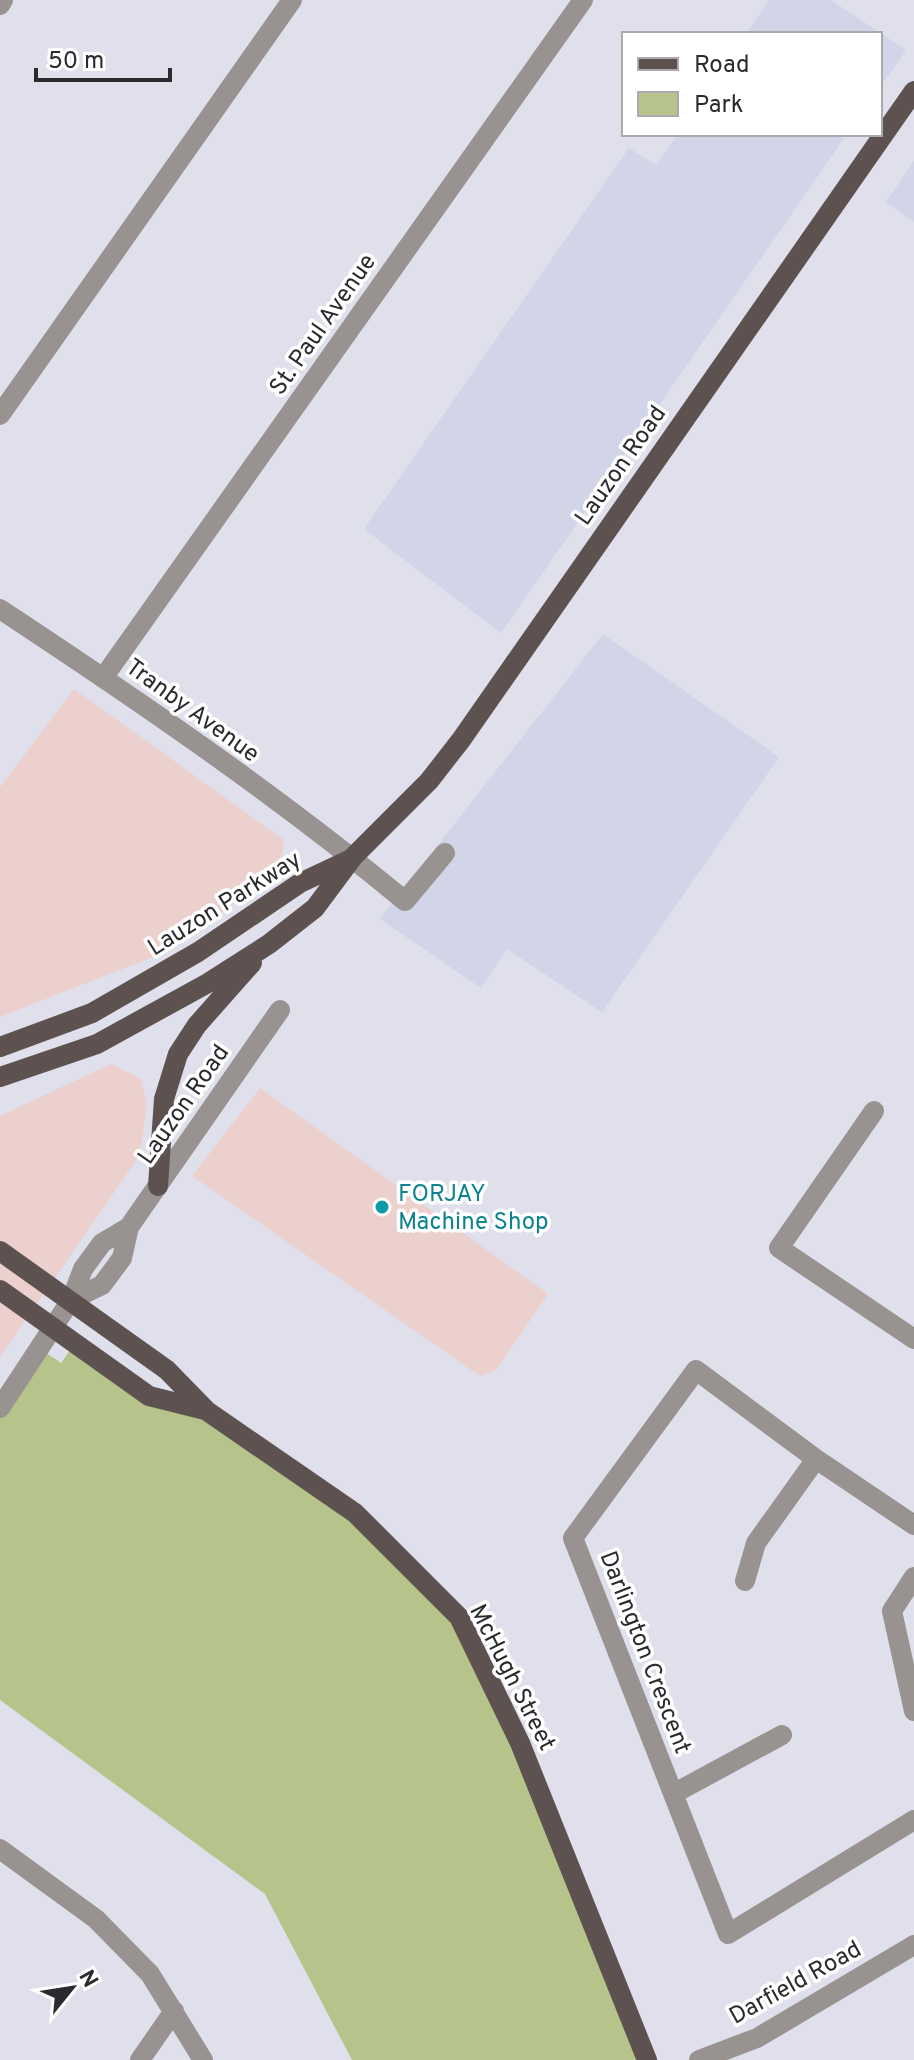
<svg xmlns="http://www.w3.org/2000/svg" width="914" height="2060" viewBox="0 0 914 2060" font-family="Overpass,sans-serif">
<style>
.built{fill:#d2d4e7}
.industrial{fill:#ebd0cd}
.green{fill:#b6c38b}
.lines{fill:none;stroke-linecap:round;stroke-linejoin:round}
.minor{stroke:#989291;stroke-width:20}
.major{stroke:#5d5250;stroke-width:20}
.culture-dot{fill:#0f9aa8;stroke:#fff;stroke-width:3}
.labels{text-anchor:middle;stroke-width:7;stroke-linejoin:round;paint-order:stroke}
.street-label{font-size:24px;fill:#2a2a2f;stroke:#fff}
.culture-label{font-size:24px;fill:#0d838f;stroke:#fff;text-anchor:start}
</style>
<rect width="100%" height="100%" fill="#dfe0ec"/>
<path class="built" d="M769,0H831L906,50L880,87V34H746Z
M678,134H847L501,633L364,529L629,148L656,165Z
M914,161V222L886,202Z
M603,634L779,757L602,1012L507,949L481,988L380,919Z"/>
<path class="industrial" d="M74,689L284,840L279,872L163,953L0,1017V787Z
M111,1064L141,1079L147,1105L140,1155L0,1357V1116Z
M260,1088L548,1294L496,1370L480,1376L192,1176Z"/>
<path class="green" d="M75,1343L149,1396L207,1411L355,1513L459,1617L647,2060H352L265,1894L0,1700V1408L39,1348L61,1363Z"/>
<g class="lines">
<path class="minor" d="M0,5L3,0
M0,415L292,0
M0,609C138,700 277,795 405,901L445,853
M103,678L583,0
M874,1111L779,1248L914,1339
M71,1300L102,1285L122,1258L129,1227L280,1010
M0,1408L71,1300L83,1269L102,1243L129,1227
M914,1525L816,1459L696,1370L573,1538L728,1934L914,1820
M914,1577L892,1611L914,1711
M745,1581L756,1543L816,1459
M673,1794L782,1735
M0,1849L96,1919L150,1974L203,2060
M140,2060L174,2011
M699,2060L757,2038L914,1945"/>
<path class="major" d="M0,1047L92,1013L198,952L300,883L351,859
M0,1077L97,1044L208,983L269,944L315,908L353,857L429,781L461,740L914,91
M158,1186L164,1099L178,1054L197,1025L252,963
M0,1251L167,1370L207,1411L355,1513L459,1617L520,1743L647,2060
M0,1290L149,1396L205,1410"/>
</g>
<circle class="culture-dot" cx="382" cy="1207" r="8"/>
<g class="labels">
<g class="street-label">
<text transform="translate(322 324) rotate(-55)" y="8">St. Paul Avenue</text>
<text transform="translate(620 465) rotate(-55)" y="8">Lauzon Road</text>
<text transform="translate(193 710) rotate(36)" y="8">Tranby Avenue</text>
<text transform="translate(224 903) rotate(-32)" y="8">Lauzon Parkway</text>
<text transform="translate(183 1104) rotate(-55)" y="8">Lauzon Road</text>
<text transform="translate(646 1652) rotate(69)" y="8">Darlington Crescent</text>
<text transform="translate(513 1677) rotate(63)" y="8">McHugh Street</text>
<text transform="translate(795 1982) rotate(-29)" y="8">Darfield Road</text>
</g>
<g class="culture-label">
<text x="398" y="1201">FORJAY<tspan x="398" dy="28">Machine Shop</tspan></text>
</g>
</g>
<rect x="622" y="32" width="260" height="104" fill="#ffffff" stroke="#aaaaac" stroke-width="2"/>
<rect x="638" y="58" width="40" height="12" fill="#5d5250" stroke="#aaaaac" stroke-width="2"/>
<text x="694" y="72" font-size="24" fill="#2a2a2f">Road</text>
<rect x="638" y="92" width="40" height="24" fill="#b6c38b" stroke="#aaaaac" stroke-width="2"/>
<text x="694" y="112" font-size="24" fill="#2a2a2f">Park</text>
<g transform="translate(72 1988) rotate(60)" stroke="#ffffff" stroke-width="6" paint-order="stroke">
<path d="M0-6L14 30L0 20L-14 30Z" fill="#2a2a2f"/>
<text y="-12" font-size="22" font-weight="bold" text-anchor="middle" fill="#2a2a2f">N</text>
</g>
<path d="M36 68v12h134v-12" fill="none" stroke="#2a2a2f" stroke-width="4"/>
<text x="48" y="68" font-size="24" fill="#2a2a2f" stroke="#ffffff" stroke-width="6" paint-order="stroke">50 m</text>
</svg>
